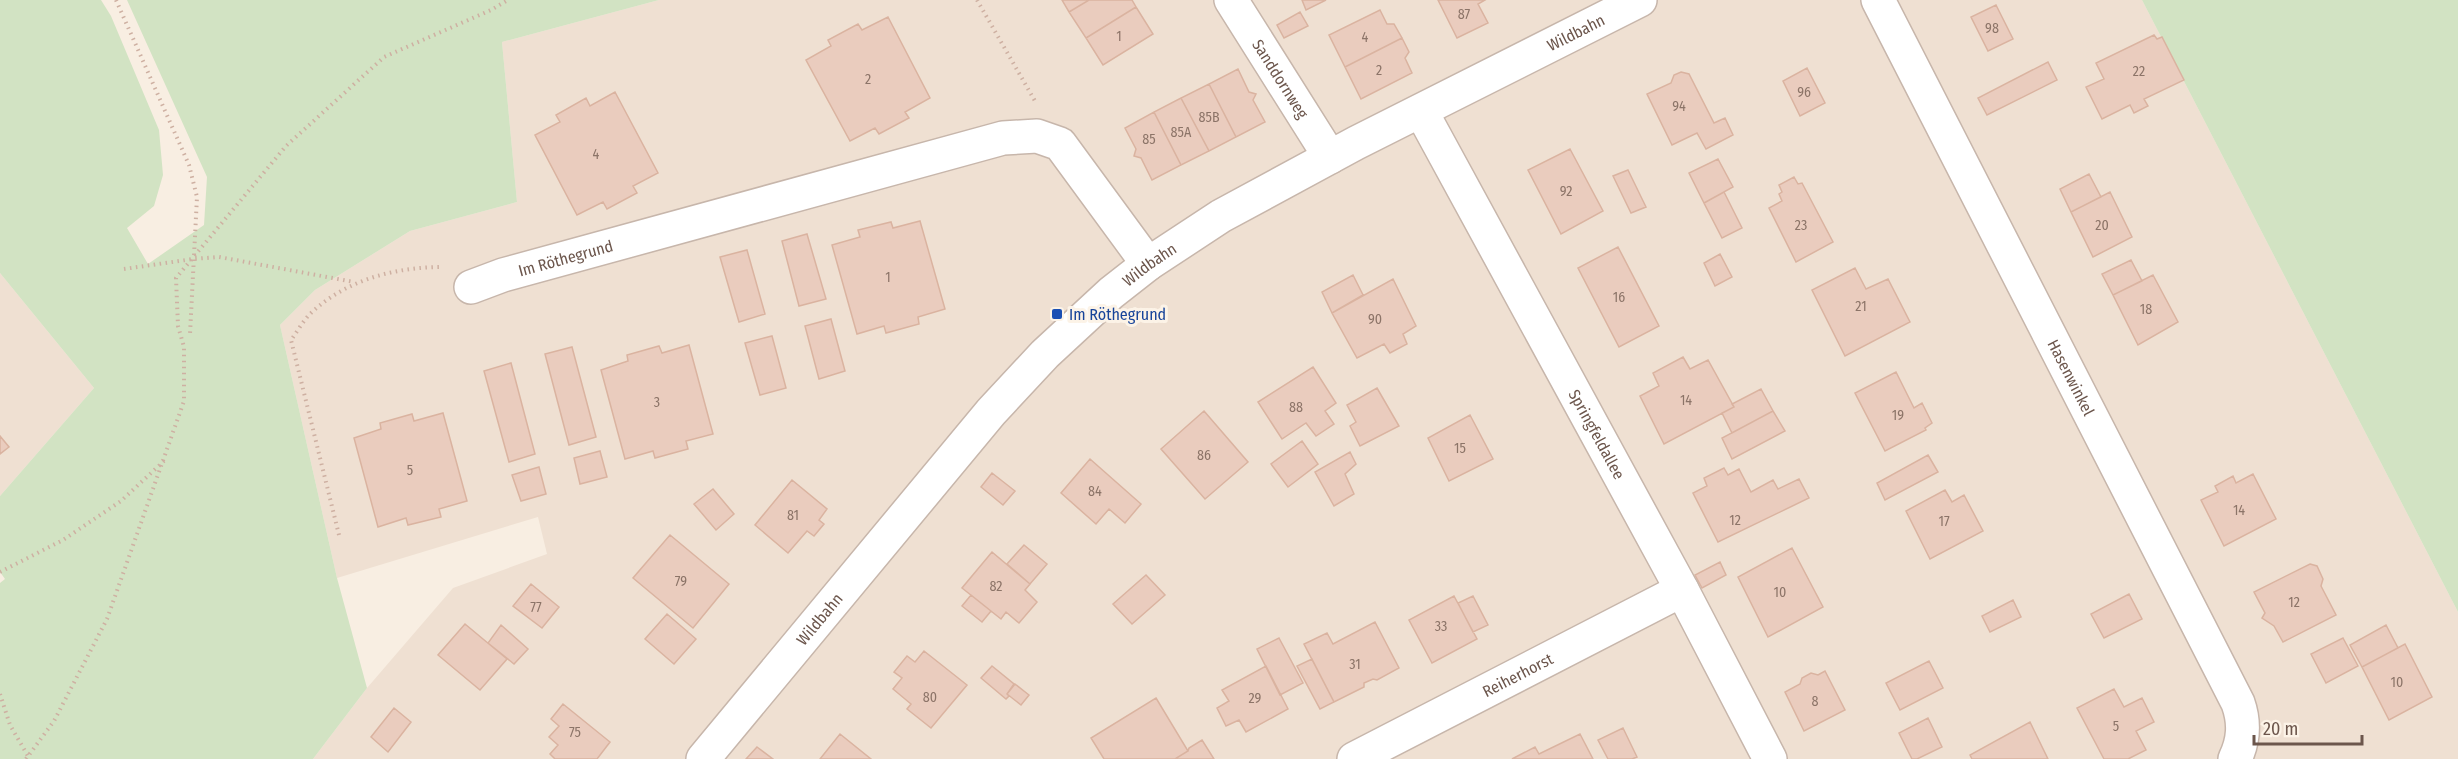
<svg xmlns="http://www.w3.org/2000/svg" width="2458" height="759" viewBox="0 0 2458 759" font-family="'Fira Sans Condensed',sans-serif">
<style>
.residential{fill:#efe0d2}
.green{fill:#d2e3c3}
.building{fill:#eaccbe;stroke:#dab3a0;stroke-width:1.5}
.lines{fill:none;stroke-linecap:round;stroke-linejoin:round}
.minor-casing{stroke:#c7b6ab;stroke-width:36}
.path{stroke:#ceb0a2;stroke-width:4;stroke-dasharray:1.5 4.5;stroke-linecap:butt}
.minor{stroke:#fff;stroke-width:33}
.transit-dot{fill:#1a4fb4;stroke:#fcf3e7;stroke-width:2}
.labels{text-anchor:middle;stroke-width:6;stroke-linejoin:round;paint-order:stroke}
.number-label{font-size:14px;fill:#8c7468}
.street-label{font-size:16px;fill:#6c564c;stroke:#fcf3e7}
.transit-label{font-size:16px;fill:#164399;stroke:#fcf3e7;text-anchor:start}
</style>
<rect width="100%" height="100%" fill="#f8eee2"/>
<path class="residential" d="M659,0H2142L2458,612V759H313L367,688L453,588L547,554L538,517L337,578L280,325L315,290L410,231L517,202L502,42Z
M0,273L94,388L0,496Z"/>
<path class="green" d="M0,0H101L111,16L159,130L163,175L154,206L127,228L148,264L204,225L207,177L127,0H659L502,42L517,202L410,231L315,290L280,325L337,578L367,688L313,759H0V583L5,579L0,572V496L94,388L0,273Z
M2142,0H2458V612Z"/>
<path class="building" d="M1062,0H1089L1069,12Z
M1089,0H1132L1136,7L1086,38L1069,12Z
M1302,0H1326L1306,10Z
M1438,0H1485L1478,4L1488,23L1457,38Z
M1996,5L2013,39L1988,51L1971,17Z
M1136,7L1153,34L1103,65L1086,38Z
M1380,10L1387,24H1394L1402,38L1345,67L1329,35Z
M1300,12L1308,26L1284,38L1277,25Z
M888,17L930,98L905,112L909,118L879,134L875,128L850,141L806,60L831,46L828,40L858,24L862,30Z
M2154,35L2157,39L2162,37L2184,80L2144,99L2148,106L2134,113L2130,105L2102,119L2086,87L2104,79L2096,63Z
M1402,38L1409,52L1405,58L1412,73L1361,99L1345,67Z
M2048,62L2057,80L1987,115L1978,98Z
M1807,68L1825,103L1800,116L1783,81Z
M1238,69L1249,92L1256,94L1253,100L1265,122L1236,137L1209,84Z
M1681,72L1689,74L1714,123L1725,118L1733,135L1706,149L1697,133L1672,145L1647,94L1671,83L1674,75Z
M1209,84L1236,137L1209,151L1181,98Z
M615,92L658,173L633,186L637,193L607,209L603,202L577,215L535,135L560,122L556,115L586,98L590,106Z
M1181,98L1209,151L1181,165L1154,112Z
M1154,112L1181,165L1152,180L1141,158L1134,156L1136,149L1125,128Z
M1570,149L1603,211L1561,234L1528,170Z
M1718,159L1733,187L1704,203L1689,173Z
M1628,170L1646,207L1631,213L1613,176Z
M2089,174L2101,197L2071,212L2060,189Z
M1794,177L1798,184L1802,183L1833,242L1796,262L1769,208L1782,201L1779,194L1782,192L1779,185Z
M1724,192L1742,228L1722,238L1704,203Z
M2110,192L2132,237L2093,257L2071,212Z
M920,221L945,309L918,317L919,324L886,333L884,326L857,334L832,245L860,237L858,230L891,222L893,228Z
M807,234L826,299L799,306L782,241Z
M1618,247L1659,326L1619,347L1578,268Z
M747,250L765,314L739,322L720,257Z
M1720,254L1732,277L1715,286L1704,263Z
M2131,260L2142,281L2113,295L2102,274Z
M1855,268L1866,289L1888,279L1910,322L1845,356L1812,290Z
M1353,275L1363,295L1332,313L1322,292Z
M2153,275L2178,322L2138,345L2113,295Z
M1393,279L1416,326L1403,334L1407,344L1390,353L1384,344L1357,358L1332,313Z
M831,319L845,371L819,379L805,326Z
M772,336L786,388L760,395L745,343Z
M689,345L713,434L686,441L688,449L655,458L653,451L625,459L601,370L628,361L627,355L659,346L662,353Z
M572,347L596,437L569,445L545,354Z
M1683,357L1690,369L1708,360L1734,407L1664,444L1640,396L1659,386L1653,373Z
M511,363L535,454L509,462L484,371Z
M1313,367L1336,403L1325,411L1334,424L1316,436L1306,423L1282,439L1258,402Z
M1896,372L1914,408L1922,403L1932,423L1925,428L1926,430L1885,451L1855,393Z
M1377,388L1399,426L1360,446L1350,426L1356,422L1347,405Z
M1761,389L1773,411L1732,433L1722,413L1734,407L1732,404Z
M1204,411L1248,462L1205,499L1161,449Z
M1773,411L1785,431L1732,459L1722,438Z
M443,413L467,501L439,509L441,517L408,525L406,518L378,527L354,438L381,429L380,423L412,414L414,421Z
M1470,415L1493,459L1449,481L1428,438Z
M0,436L9,447L0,454Z
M1302,441L1318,464L1288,487L1271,464Z
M600,451L607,477L580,484L574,458Z
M1350,452L1356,464L1345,474L1354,494L1334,506L1315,472Z
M1928,455L1938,472L1885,500L1877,483Z
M1090,459L1141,504L1125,523L1109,509L1096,524L1061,493Z
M539,467L546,494L521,501L512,475Z
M1724,468L1728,475L1739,469L1751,492L1773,480L1778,489L1799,479L1809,498L1718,542L1693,493L1707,486L1704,478Z
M992,473L1015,491L1003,505L981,487Z
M2253,474L2276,519L2224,546L2201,500L2218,492L2215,486L2233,476L2236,483Z
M792,480L827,509L819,520L824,524L814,536L807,531L788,553L755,525Z
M713,489L734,514L716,530L694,504Z
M1945,490L1952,502L1964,495L1983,531L1930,559L1906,511Z
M670,535L729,584L693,628L633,578Z
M1024,545L1047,564L1030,584L1007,564Z
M1792,548L1823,607L1768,637L1738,577Z
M992,552L1030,584L1025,590L1037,602L1019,623L1006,612L1001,619L962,588Z
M1720,562L1726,575L1702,588L1695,575Z
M2310,564L2317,566L2323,579L2321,586L2336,615L2283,642L2274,626L2262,618L2265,613L2254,592Z
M1146,575L1165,595L1132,624L1113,604Z
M531,584L559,607L542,628L513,606Z
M2129,594L2142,619L2104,638L2091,614Z
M971,595L991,611L982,622L962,606Z
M1454,596L1477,639L1432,663L1409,620Z
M1473,596L1488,625L1473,632L1458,603Z
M2013,600L2021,617L1990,632L1982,616Z
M667,614L696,639L674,664L645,639Z
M1375,622L1399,668L1377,680L1373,679L1364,683V687L1334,702L1304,644L1327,633L1333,644Z
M465,624L507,659L480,690L438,655Z
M501,625L528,649L514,664L488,643Z
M2386,625L2398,648L2362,667L2350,645Z
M1279,638L1303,683L1280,695L1257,649Z
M2343,638L2358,666L2326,683L2311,654Z
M2405,644L2432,697L2389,720L2362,667Z
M924,651L967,685L931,728L907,709L911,704L893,689L902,678L894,672L907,656L915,662Z
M1312,659L1334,702L1320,709L1297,666Z
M1929,661L1943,688L1900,710L1886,683Z
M992,666L1014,684L1007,694L1009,696L1006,699L981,678Z
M1266,666L1288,709L1246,732L1239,720L1226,726L1217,708L1229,701L1222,690Z
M1825,671L1845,710L1804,731L1785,692L1800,684L1802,678L1811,673L1818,675Z
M1015,684L1029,695L1021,705L1007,694Z
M2114,689L2124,707L2142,698L2154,722L2136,731L2146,750L2128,759H2104L2077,708Z
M1156,698L1188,751L1175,759H1104L1091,738Z
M563,704L610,742L597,759H555L550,754L558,745L549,737L559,726L551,719Z
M394,708L411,722L388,752L371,737Z
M1928,718L1942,747L1917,759H1912L1899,733Z
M2030,722L2048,759H1972L1970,755Z
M1623,728L1637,757L1632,759H1608L1598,740Z
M840,734L871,759H820Z
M1580,734L1593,759H1512L1535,747L1539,754Z
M1202,740L1214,759H1175L1188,751L1189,748Z
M757,747L773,759H746Z"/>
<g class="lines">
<g class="minor-casing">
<g id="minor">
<path id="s1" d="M1231,0L1330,157"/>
<path id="s2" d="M1878,0L2238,703C2245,723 2244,740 2235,759"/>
<path id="s3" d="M1421,111L1682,590L1770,759"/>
<path id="s4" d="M471,287L503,275L1003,138L1037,136L1060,144L1148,264"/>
<path id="s5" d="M703,759L991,412L1045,354L1111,293L1148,264L1221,216L1356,143L1640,0"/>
<path id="s6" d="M1354,759L1682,590"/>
</g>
</g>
<path class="path" d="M116,0L189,165L197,197L190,334
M977,0L1035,101
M124,269L193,259L219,257L354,282
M339,535L291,340C297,332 303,321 310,314C345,280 395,267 443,267
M0,572L63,540L121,501L164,461
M0,694L10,725L28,756
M26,759L54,721L107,619L184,401V347L178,326L176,278L286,146L384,57L491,10L508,0"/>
<use href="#minor" class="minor"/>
</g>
<rect class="transit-dot" x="1051" y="308" width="12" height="12" rx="3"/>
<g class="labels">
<g class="number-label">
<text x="1464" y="19">87</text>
<text x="1992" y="33">98</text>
<text x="1119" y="41">1</text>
<text x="1365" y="42">4</text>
<text x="1379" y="75">2</text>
<text x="2139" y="76">22</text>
<text x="868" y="84">2</text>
<text x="1804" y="97">96</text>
<text x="1679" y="111">94</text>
<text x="1209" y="122">85B</text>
<text x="1181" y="137">85A</text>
<text x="1149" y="144">85</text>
<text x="596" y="159">4</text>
<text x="1566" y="196">92</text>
<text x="1801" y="230">23</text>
<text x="2102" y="230">20</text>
<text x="888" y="282">1</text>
<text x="1619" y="302">16</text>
<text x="1861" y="311">21</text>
<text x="2146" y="314">18</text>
<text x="1375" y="324">90</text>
<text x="1686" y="405">14</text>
<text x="657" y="407">3</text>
<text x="1296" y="412">88</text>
<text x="1898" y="420">19</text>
<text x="1460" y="453">15</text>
<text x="1204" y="460">86</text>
<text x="410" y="475">5</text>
<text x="1095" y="496">84</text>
<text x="2239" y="515">14</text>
<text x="793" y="520">81</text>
<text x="1735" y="525">12</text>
<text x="1944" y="526">17</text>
<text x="681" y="586">79</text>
<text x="996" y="591">82</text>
<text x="1780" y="597">10</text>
<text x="2294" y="607">12</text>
<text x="536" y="612">77</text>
<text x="1441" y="631">33</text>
<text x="1355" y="669">31</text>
<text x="2397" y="687">10</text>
<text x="930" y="702">80</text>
<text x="1255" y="703">29</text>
<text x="1815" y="706">8</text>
<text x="2116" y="731">5</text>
<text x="575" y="737">75</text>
</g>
<g class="street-label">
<text dy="6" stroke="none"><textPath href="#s5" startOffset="1154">Wildbahn</textPath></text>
<text dy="6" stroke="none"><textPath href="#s1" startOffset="93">Sanddornweg</textPath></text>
<text dy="6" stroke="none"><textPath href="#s4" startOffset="99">Im Röthegrund</textPath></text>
<text dy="6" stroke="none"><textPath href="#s5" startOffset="668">Wildbahn</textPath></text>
<text dy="6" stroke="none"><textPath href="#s2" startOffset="424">Hasenwinkel</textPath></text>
<text dy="6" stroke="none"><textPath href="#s3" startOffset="368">Springfeldallee</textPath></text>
<text dy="6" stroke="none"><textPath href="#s5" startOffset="182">Wildbahn</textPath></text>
<text dy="6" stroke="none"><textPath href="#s6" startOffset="184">Reiherhorst</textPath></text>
</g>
<g class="transit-label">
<text x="1069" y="320">Im Röthegrund</text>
</g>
</g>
<path d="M2254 735v9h108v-9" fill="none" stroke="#6c564c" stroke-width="3"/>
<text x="2263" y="735" font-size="18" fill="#6c564c" stroke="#fcf3e7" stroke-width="4.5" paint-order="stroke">20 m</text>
</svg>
